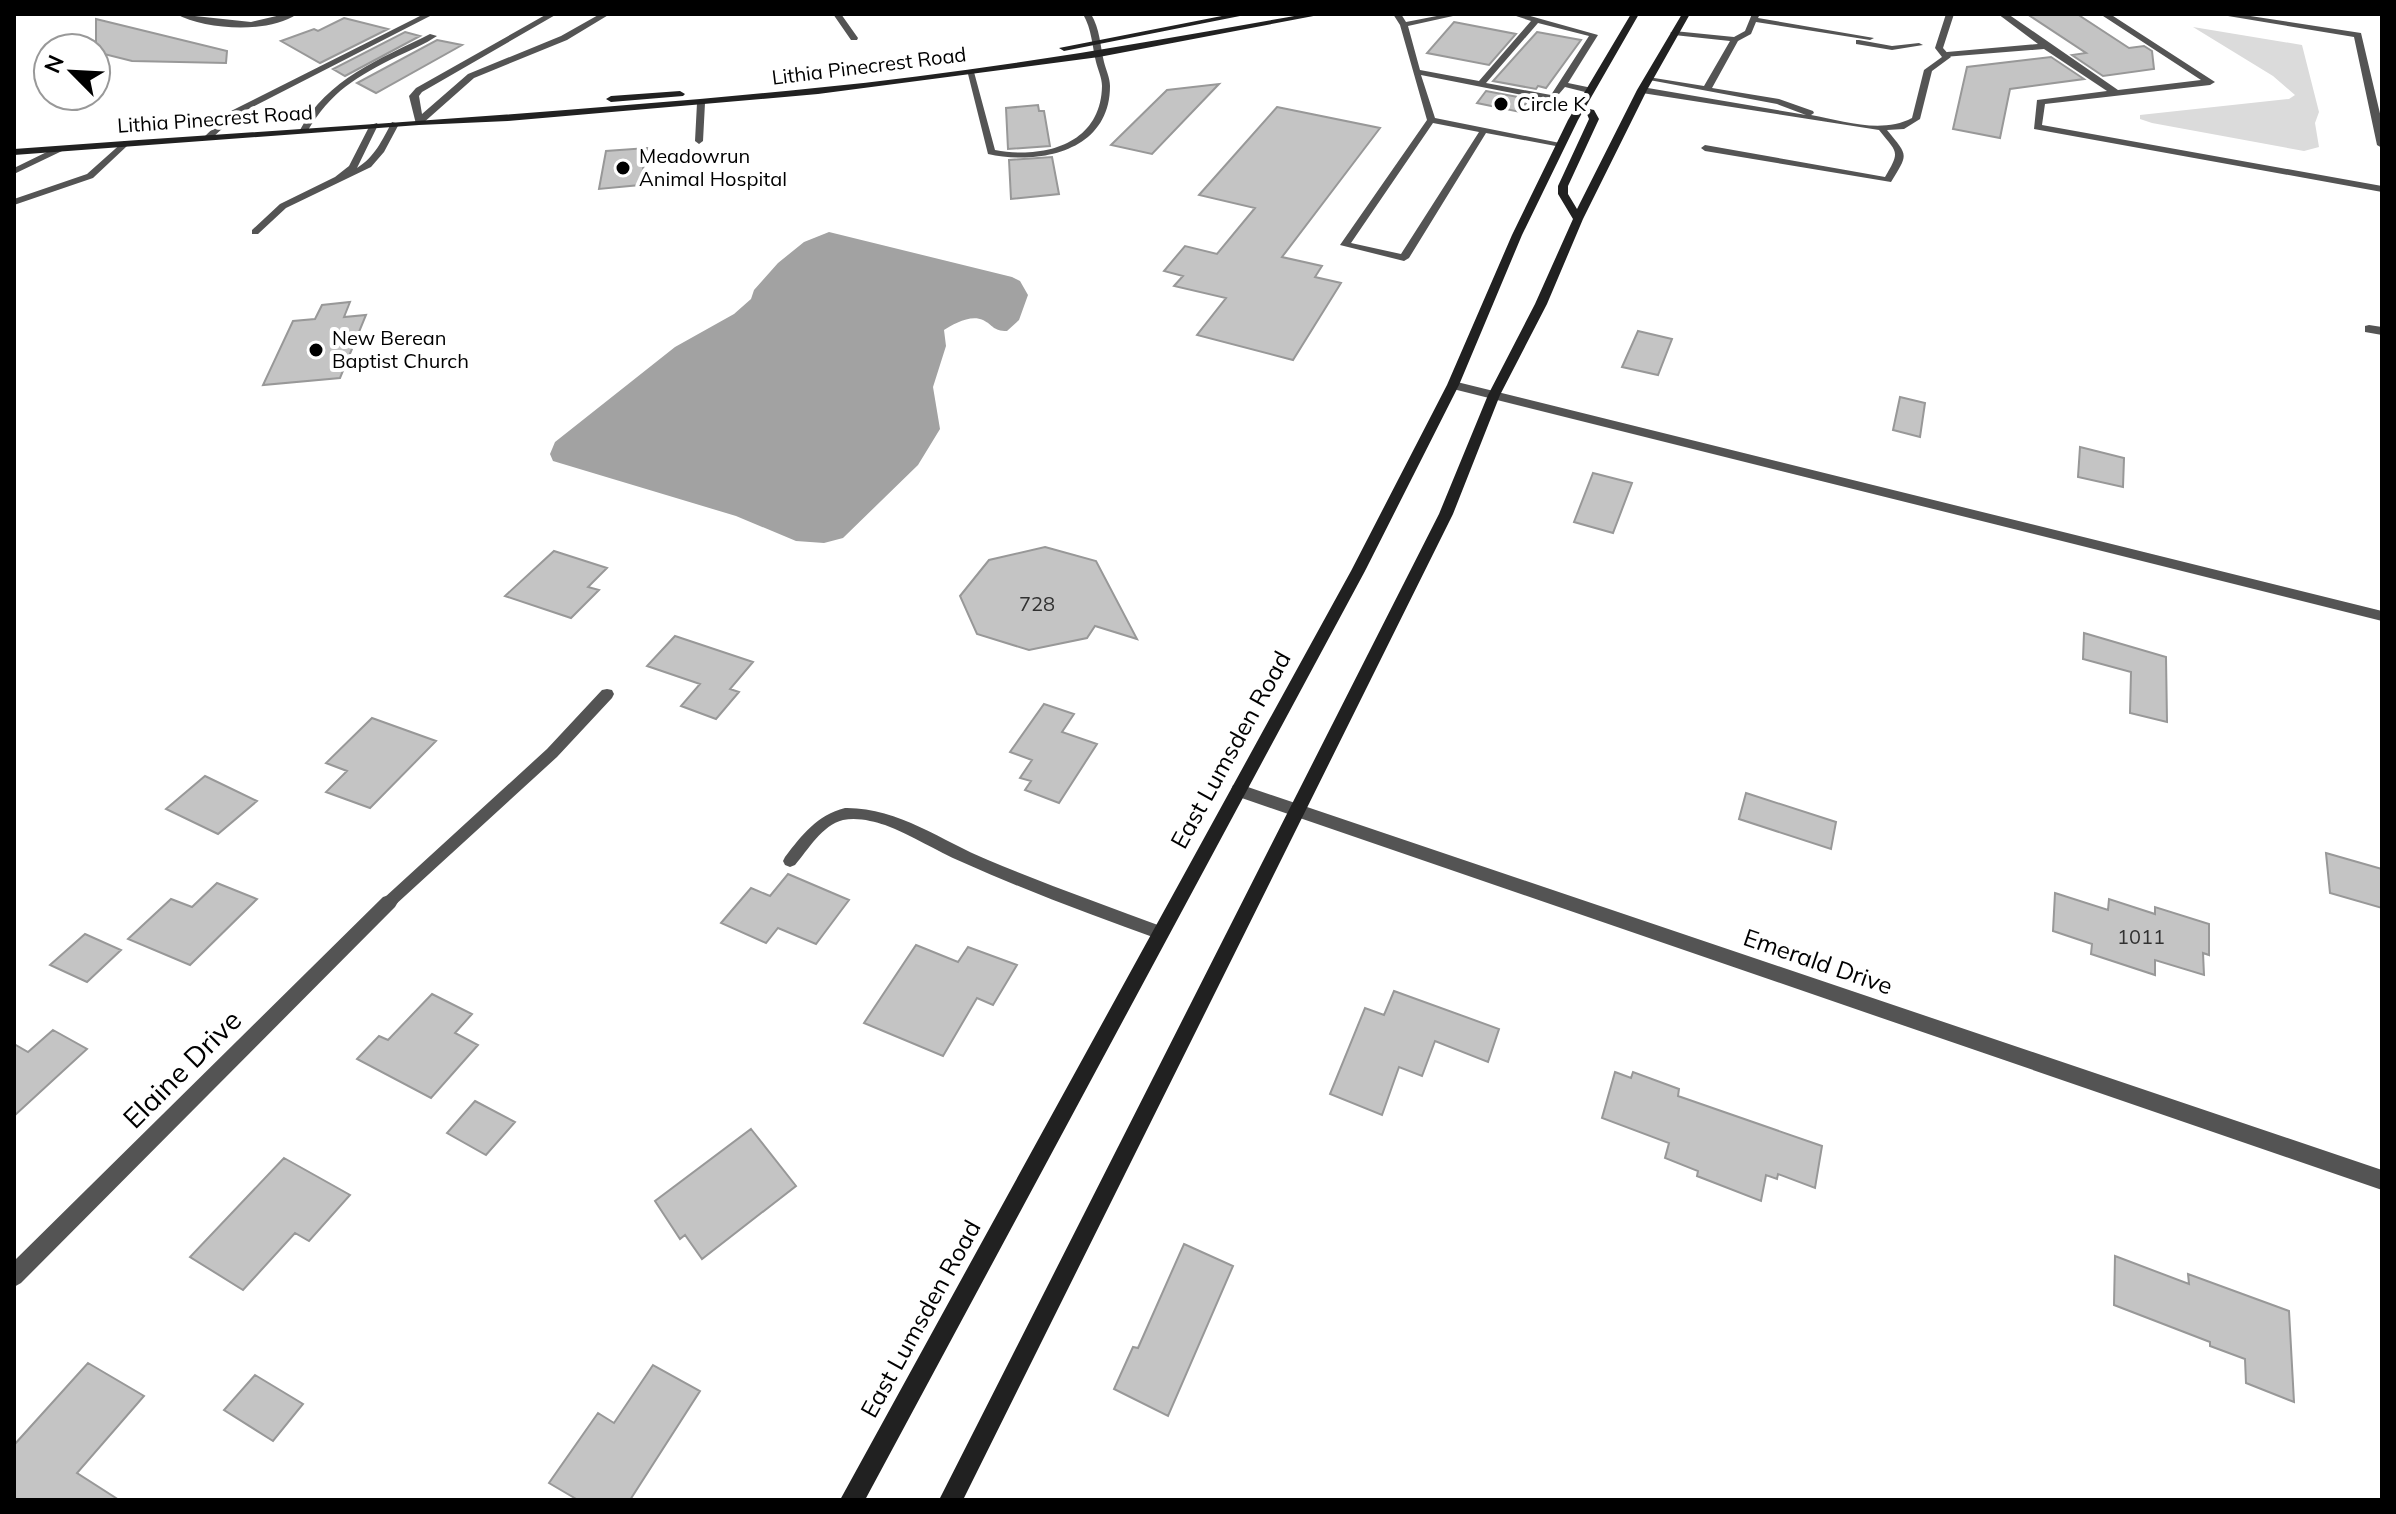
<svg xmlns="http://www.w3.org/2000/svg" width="2396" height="1514" viewBox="0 0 2396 1514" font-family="Mulish,sans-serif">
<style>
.green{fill:#dbdbdb}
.water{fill:#a2a2a2}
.building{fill:#c4c4c4;stroke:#989898;stroke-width:2}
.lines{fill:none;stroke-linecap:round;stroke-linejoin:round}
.service{fill:#545454;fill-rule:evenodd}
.minor{fill:#545454;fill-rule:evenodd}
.secondary{fill:#212121;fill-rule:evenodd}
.poi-dot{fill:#000;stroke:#fff;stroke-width:3}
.labels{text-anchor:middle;stroke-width:8;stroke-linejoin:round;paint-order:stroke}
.far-street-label{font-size:20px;fill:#000;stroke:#fff}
.far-poi-label{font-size:20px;fill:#000;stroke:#fff;text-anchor:start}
.number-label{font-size:20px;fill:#313131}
.street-label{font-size:24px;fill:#000;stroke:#fff}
.near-street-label{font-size:28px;fill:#000;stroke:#fff}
</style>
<rect width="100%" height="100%" fill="#fff"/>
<path class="green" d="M2193,27L2302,45L2319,112L2315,123L2319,147L2304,151L2152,123L2140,119V115L2289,99L2295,95L2273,76Z"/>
<path class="water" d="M829,232L1012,277L1020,281L1028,295L1019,320L1007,331C993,331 993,325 983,320C971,314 953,324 944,330L946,346L933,387L940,429L918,465L843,538L824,543L796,541L736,516L553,461L550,454L555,442L675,347L734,314L751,299L754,290L778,263L804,242Z"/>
<path class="building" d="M2027,14H2077L2129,48L2144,46L2152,51L2154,69L2103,76L2072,55L2086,53Z
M344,18L388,29L320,63L281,41L314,29L318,31Z
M96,19L227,51L226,63L132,61L96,52Z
M1454,22L1516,34L1489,65L1427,53Z
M405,32L420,36L345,76L333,69Z
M1537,32L1581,40L1546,88L1538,86L1536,89L1493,81Z
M437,40L462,45L376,93L357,83Z
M2051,57L2084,79L2010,89L2000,138L1953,129L1967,67Z
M1219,84L1152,154L1111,145L1167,90Z
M1486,91L1529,99L1520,112L1477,103Z
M1038,105L1039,111H1044L1050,146L1008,149L1006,108Z
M1277,107L1380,128L1282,257L1322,266L1315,277L1341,283L1293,360L1197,335L1226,298L1174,286L1183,276L1164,271L1185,246L1217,254L1255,208L1199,195Z
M647,148L640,185L599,189L606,151Z
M1052,157L1059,194L1011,199L1009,160Z
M350,302L344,317L366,315L340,378L263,385L293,321L315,319L322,305Z
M1638,331L1672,339L1658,375L1622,367Z
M1900,397L1925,403L1920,437L1893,430Z
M2080,447L2124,458L2123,487L2078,477Z
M1593,473L1632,483L1613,533L1574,522Z
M1045,547L1096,561L1137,639L1095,626L1087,638L1029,650L977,634L960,596L989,560Z
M554,551L607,568L588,587L599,590L571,618L505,596Z
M2084,633L2166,657L2167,722L2130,713L2131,672L2083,659Z
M675,636L753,662L730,689L739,692L716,719L681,706L700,684L647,666Z
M1044,704L1074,714L1062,732L1097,744L1059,803L1025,790L1031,781L1020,778L1032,760L1010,752Z
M372,718L436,741L370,808L326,792L347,771L326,763Z
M205,776L257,801L218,834L166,809Z
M1746,793L1836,822L1831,849L1739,819Z
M2326,853L2382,869V908L2330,893Z
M788,874L849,900L816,944L778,928L766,943L721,923L751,888L770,896Z
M217,883L257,899L190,965L128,939L171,899L192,907Z
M2055,893L2108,910L2109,899L2155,914V907L2209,924V955L2203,953L2204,975L2155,960V975L2091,954L2092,944L2053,931Z
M85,934L121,950L87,982L50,965Z
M916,945L958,962L968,947L1017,965L993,1005L977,998L943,1056L864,1023Z
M1394,991L1499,1029L1488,1062L1435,1041L1422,1076L1399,1067L1382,1115L1330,1094L1365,1008L1384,1015Z
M432,994L472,1014L455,1033L478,1045L431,1098L357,1059L379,1036L388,1040Z
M53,1030L87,1049L14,1116V1044L28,1052Z
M1615,1072L1631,1078L1633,1072L1679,1089L1678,1096L1822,1146L1815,1188L1778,1174L1777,1179L1766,1175L1761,1201L1697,1176L1698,1171L1665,1158L1669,1143L1602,1118Z
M475,1101L515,1122L486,1155L447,1133Z
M751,1129L796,1186L702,1259L685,1235L680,1239L655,1201Z
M284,1158L350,1195L309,1241L295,1233L243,1290L190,1257Z
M1184,1244L1233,1266L1168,1416L1114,1389L1133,1347L1138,1348Z
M2115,1256L2189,1284L2188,1274L2289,1311L2294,1402L2246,1383L2245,1359L2210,1346V1342L2114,1305Z
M88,1363L144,1396L77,1473L119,1500H14V1445Z
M653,1365L700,1391L630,1500H578L549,1483L598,1413L614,1423Z
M255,1375L303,1404L273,1441L224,1410Z"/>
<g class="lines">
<path class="service" d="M424,14H434L237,115L211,139L204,137L231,111Z
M833,14H841L858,38L857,40H851Z
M1083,14H1091C1100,29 1100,45 1104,62C1106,70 1110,78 1110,86C1110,152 1039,165 988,154L967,70L974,72L995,150C1043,159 1101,145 1102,86C1102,78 1098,70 1096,62C1092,45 1092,30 1083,14Z
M1393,14H1401L1406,22L1447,14H1462L1408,26L1420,70L1479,81L1531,21L1510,14H1523L1598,35L1568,83L1592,88V92L1589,93L1565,87L1553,101L1421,75L1435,118L1565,144L1561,147L1486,133L1409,258L1404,261L1340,245L1427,120L1400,25ZM1538,23L1589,36L1551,95L1486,83ZM1433,123L1479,132L1401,254L1351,243Z
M1752,14H1760L1758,18L1874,38L1870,40L1756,22L1751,34L1738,41L1712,88L1779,99L1813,111L1814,113L1811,115C1843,121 1882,134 1912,118L1924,70L1942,57L1935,48L1946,14H1954L1943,48L1951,57L1932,71L1920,119L1904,129L1887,130C1908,156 1909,153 1891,182L1705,151L1701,148L1705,145L1885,177C1901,150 1897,153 1879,130L1642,93L1638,90L1642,87L1806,115L1777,104L1644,79L1648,77L1704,86L1730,41L1674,35L1670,33L1674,31L1734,37L1745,31Z
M430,34L437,36C425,44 411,50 398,56C356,77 331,91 307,132H301L300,130C327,79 380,59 430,34Z
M1859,40L1892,46L1919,43L1923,45L1892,50L1856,44V40Z
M701,100L705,103L703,141L699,144L695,141L697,103Z
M392,122L399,124L384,152L371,167L286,208L258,234H252V230L280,204L335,177L349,166L370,125L377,123L378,125L357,168C375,157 382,140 392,122Z
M124,141L127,142V146L93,178L14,205V199L87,174Z
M59,146L63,149L62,151L14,174V168Z
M607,689L612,690L614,694L612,698L557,757L394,906L389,908L384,906L381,902L384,898L547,749L602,690Z
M845,808C897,807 942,841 988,860C1047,885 1107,906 1166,928L1169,933L1166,938L1161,940C1094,916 1027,891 962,862C936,851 912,835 885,825C873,821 857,817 843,820C822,825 808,850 795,865L790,867L785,865L783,861L785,857C802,835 817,815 845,808Z"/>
<path class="minor" d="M176,14L251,22L285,14H297C268,34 206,30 176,14Z
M547,14H557L422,92L419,96L422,114L468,74L561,36L600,14H610L567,40L474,78L422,124H416L409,96L416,88Z
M1998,14H2008L2118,90L2201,80L2100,14H2110L2215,82L2210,85L2045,104L2042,125L2382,186V192L2034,129L2037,100L2107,91L2044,49L1944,57L1942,55L1947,52L2038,44Z
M2216,14H2237L2361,33L2382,122V148L2377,145L2354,37Z
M2369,325L2382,327V335L2365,332V326Z
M1453,381L2382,611V621L1449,388V382Z
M1239,784L2382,1170V1190L1233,795L1231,790L1233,785Z
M389,895L395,897L398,902L395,907L21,1283L14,1287V1261L383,897Z"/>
<path class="secondary" d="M1232,14H1250L1064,51L1059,48Z
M1305,14H1324L1099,57L818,94L508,121L419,125L14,155V149C281,129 548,115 815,88C979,72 1143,43 1305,14Z
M1631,14H1639L1585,108L1594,110L1599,119L1568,186V194L1577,209L1637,90L1682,14H1690L1647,90L1583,219L1547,304L1500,395L1453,514L963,1500H939L1439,514L1488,395L1535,304L1573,219L1558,194V186L1589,119L1587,114L1582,113L1578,120L1522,235L1459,385L1365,571L865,1500H840L1351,571L1447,385L1512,235L1568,120Z
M680,91L685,94L683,96L611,102L606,99L611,96Z"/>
</g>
<g class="poi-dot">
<circle cx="1501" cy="104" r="8"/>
<circle cx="623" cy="168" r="8"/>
<circle cx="316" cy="350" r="8"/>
</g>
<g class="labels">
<g class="far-street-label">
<text transform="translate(869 66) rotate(-7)" y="7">Lithia Pinecrest Road</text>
<text transform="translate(215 119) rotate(-4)" y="7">Lithia Pinecrest Road</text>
</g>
<g class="far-poi-label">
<text x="1517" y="111">Circle K</text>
<text x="639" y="163">Meadowrun<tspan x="639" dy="23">Animal Hospital</tspan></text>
<text x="332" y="345">New Berean<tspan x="332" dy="23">Baptist Church</tspan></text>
</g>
<g class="number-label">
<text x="1037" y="611">728</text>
<text x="2141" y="944">1011</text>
</g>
<g class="street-label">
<text transform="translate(1231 750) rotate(-61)" y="8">East Lumsden Road</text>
<text transform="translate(1818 962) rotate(19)" y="8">Emerald Drive</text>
<text transform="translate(921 1319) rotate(-61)" y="8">East Lumsden Road</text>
</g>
<g class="near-street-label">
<text transform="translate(182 1069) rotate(-45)" y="10">Elaine Drive</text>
</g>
</g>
<rect width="2396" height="1514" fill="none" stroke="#000000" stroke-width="32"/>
<g transform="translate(72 72) rotate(294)"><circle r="38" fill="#ffffff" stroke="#999999" stroke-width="2"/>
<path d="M0-6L14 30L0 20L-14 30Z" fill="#000000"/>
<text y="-12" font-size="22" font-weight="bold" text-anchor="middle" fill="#000000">N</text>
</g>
</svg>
